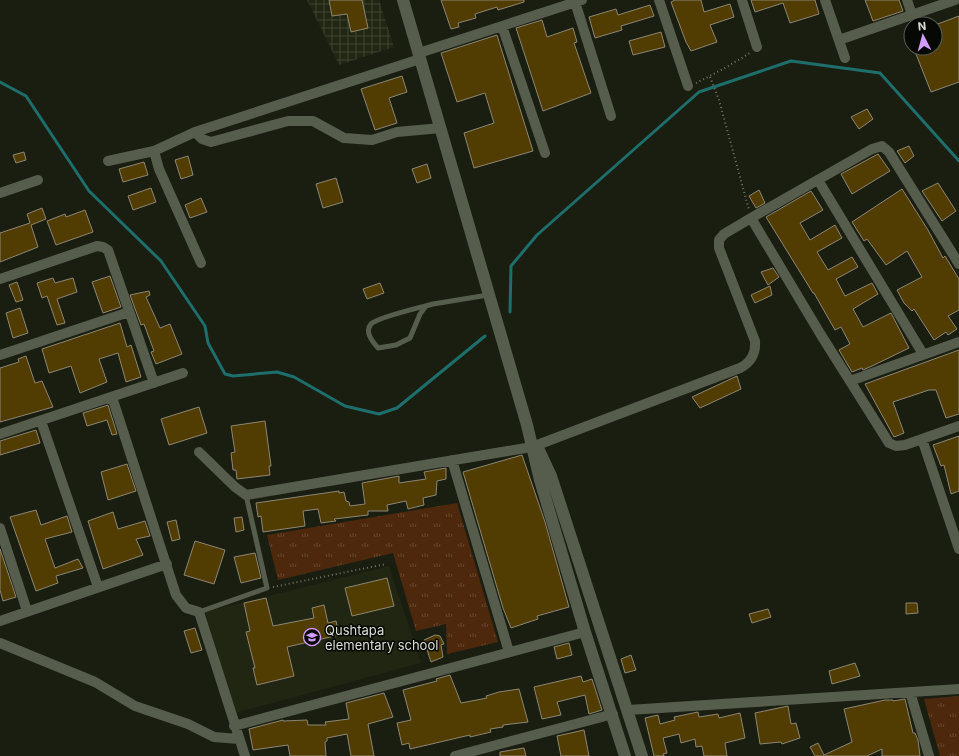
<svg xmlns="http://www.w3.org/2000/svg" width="959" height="756" viewBox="0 0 959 756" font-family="Inter,sans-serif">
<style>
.built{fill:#202612}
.industrial{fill:url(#industrial-grid)}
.park{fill:url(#park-tufts)}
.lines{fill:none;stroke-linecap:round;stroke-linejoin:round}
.stream{stroke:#1e6e6c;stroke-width:3}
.building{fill:#513d02;stroke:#8d8675}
.path{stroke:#72766a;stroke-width:2;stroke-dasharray:1 3;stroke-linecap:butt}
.service{stroke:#575d4d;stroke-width:5}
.minor{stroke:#575d4d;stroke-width:10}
.tertiary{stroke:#575d4d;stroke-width:12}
.labels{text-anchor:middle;stroke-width:3;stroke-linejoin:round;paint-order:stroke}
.poi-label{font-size:13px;fill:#dbded5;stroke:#060803;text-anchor:start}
</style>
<defs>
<pattern id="industrial-grid" width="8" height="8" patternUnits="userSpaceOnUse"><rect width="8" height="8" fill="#202612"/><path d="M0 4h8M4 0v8" fill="none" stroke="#404534"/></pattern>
<pattern id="park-tufts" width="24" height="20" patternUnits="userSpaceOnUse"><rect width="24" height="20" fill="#4d280d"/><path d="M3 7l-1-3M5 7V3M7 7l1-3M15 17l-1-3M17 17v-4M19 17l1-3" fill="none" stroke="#66472f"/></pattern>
</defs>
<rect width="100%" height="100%" fill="#1a1e11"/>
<path class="built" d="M389,566L421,663L235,713L205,612Z"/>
<path class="industrial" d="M307,0H379L394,47L339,65Z"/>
<path class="park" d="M457,503L498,642L447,654L446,624L416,631L393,553L278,580L267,535Z
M959,696V756H940L924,699Z"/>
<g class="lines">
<path class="stream" d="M0,82L26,96L89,191L161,261L205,326L208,343L225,374L233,376L277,372L294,377L345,406L379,414L397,408L485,336
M510,312L511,266L537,235L699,92L791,61L880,73L959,161"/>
</g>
<path class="building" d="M329,0H362L368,28L351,32L347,14L332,16Z
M441,0H524V2L498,10L497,7L475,14L476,18L458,23L459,27L451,29Z
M675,0H701L704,12L730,4L734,17L710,25L717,42L691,51L686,42L671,2Z
M751,0H815L819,14L790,23L783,3L755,12Z
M865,0H899L903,11L873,21Z
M650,5L654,16L621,26L622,30L595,38L589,17L616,9L618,15Z
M959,16V82L931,92L916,54L919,53L917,48H935V25Z
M542,20L547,37L573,28L577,42L574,43L591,93L543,111L516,28Z
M661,32L665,47L633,55L629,41Z
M497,35L533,151L474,168L464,133L494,123L485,93L457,102L441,53Z
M402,76L407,92L389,98L397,123L375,130L361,89Z
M867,109L873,119L859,129L851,117Z
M909,146L914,156L905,163L897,151Z
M24,152L26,160L16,163L13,155Z
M878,154L890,171L852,194L841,174Z
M188,156L193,175L181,179L175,160Z
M144,162L148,175L123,182L119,169Z
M427,164L431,178L417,183L412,169Z
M336,178L343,202L323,208L316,184Z
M938,183L956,211L942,221L922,191Z
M151,188L156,202L133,210L128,196Z
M902,189L928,230L943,258L945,256L959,279V310L948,316L957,329L948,335L946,332L934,340L914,309L912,311L904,303L897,290L922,277L907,251L886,265L867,239L864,241L852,222Z
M759,190L765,203L756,208L749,196Z
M811,191L823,210L800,223L810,240L835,225L842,238L817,252L828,270L852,257L858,267L836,279L845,296L872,283L878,294L853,309L863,327L891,313L909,348L872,366L863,370L862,368L852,372L839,350L850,344L841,327L835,330L814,293H813L766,217Z
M201,198L207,212L190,218L185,205Z
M42,208L46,219L31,225L38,247L0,262V233L30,223L27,214Z
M85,210L93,232L56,245L47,221L65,214L66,217Z
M773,268L779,277L768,285L761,272Z
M110,276L121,307L103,313L92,282Z
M53,278L55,283L73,278L77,292L57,299L65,323L57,325L47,296L42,298L37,283Z
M17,282L23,300L16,302L9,285Z
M380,283L384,293L367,299L363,289Z
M770,286L772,295L755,303L751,295Z
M149,291L150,295L146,297L160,328L170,324L182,354L156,364L151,352L154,351L144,324L141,325L130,295Z
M20,308L28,333L13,338L6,313Z
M120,323L127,347L131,345L141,377L126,382L118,353L99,359L107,382L80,393L71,366L49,373L42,349Z
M959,350V414L946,418L936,390H929L893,402L904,433L894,437L865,384Z
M26,356L35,383L42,381L53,407L0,422V368L19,362L18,359Z
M737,376L741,389L700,408L692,397Z
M108,405L117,434L112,435L107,420L87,426L83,413Z
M199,407L207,433L169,445L161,419Z
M265,421L271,466H269L270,475L237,479L236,470H233L231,453L235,452L231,426Z
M36,430L40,443L0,455V441Z
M959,436V491L951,494L944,465L941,466L933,445Z
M522,455L545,522L569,607L537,616L538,619L511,628L503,608L463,472Z
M127,464L136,491L108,500L101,472Z
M446,468V479L437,481L436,495L423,498L424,505L408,509L406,501L387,505L388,511H368V515L334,519L336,521L321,523L318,509L303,511L305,526L263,532L261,516L258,517L256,503L339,491V493L344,492L346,501L349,502L350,506L365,504L362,483L399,476V483L426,479L424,472Z
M36,510L41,525L67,516L72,532L45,539L55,568L78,559L83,568L56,576L58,583L36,591L10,517Z
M113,512L118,529L145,521L150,536L136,539L143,555L103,569L88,521Z
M242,517L244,530L236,532L234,518Z
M176,520L180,539L172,541L167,522Z
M195,541L225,550L214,584L184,575Z
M0,549L16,597L3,601L0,590Z
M255,553L261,578L241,583L234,557Z
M387,578L394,606L352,616L345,588Z
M266,598L273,626L314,618L312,608L324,605L328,623L336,621L339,635L287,647L294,676L257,685L253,668H255L246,632L250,631L244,603Z
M906,603H917L918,613L906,614Z
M768,609L771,617L752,623L749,614Z
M195,628L202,650L191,653L184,631Z
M435,635L440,636L444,644L441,645L443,657L431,662L424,640Z
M569,643L572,655L557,659L554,647Z
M631,655L636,670L625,673L621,659Z
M855,663L860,676L832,684L829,671Z
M450,675L461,703L487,698L486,696L499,692L519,689L528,722L503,725V727L490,729L491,732L470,737V735L410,749L409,743L402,745L397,723L411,720L403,690L437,681L436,679Z
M581,676L583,682L592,679L602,710L589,714L585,695L557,702L561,715L542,719L534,687Z
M384,693L393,717L368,724L374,756H351L347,734L327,738V741L325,742L326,756H290L288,745L253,750L249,729L283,720V721L307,720L308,725H326L325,722L349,719L346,703Z
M905,699L913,733H915L918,740L920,756H882V749L867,756H815L810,747L818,743L824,755L852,742L844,709L885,700H893V701Z
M788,706L791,724L796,723L800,738L782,744L781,742L760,744L755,713Z
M698,712L699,717L718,714L719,718L740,713L745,738L725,743L727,756H704L702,746L696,747L695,739L681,743L679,734L663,738L667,753L663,754L664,756H654L645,718L658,715L660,724L675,720L674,717Z
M584,730L589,756H561L557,736Z
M524,748L526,756H500V752Z"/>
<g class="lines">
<path class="path" d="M710,77L719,100L749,210
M696,83L725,68L750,53
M273,587L386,564"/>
<path class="service" d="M426,306L420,314L410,338L396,345L378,348C373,342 364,332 371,324C378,317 422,307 433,304L488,295
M199,612L267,588L246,495"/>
<path class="minor" d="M659,0L688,86
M742,0L757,47
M825,0L845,58
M907,0L912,15
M575,2L611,116
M502,26L545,153
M839,40L955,0
M419,53L582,0
M195,132L202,139L211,142L288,121H313L344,138L372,140L397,132L441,128
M108,161L154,151
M818,180L923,354
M0,193L38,180
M751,218L821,335L889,443L896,446L905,445L959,426
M201,263L159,169L154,151L195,132L420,59
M0,279L97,246L103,247L108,250L154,383
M0,355L129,312
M850,381L959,342
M112,397L176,595L186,608L199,612L245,756
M41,421L98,587
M0,434L183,373
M922,439L959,549
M199,452L235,487L246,495L532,447L740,368C751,362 756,354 755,341L719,248V240L724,234L751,218L872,149L882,146L889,152L959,264
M452,460L509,652
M0,528L27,611
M0,621L167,564
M0,643L95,682L135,706L188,724L214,737L239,739
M910,692L929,756
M628,710L959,689
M234,726L585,632
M455,756L613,714"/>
<path class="tertiary" d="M403,0L527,425L540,480L585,632L625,756
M537,446L551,476L642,756"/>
</g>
<defs>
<g id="school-ring" transform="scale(0.9)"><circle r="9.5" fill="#060803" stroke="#d29cfd" stroke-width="1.5"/><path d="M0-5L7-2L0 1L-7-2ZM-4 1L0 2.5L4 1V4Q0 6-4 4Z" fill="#d29cfd"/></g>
</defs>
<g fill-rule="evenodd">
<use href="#school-ring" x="312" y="637"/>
</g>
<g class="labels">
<g class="poi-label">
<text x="325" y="635">Qushtapa<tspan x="325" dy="15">elementary school</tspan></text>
</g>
</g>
<g transform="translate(923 36) rotate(354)"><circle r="19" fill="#060803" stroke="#5b5e57"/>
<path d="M0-3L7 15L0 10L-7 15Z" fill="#d29cfd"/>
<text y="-6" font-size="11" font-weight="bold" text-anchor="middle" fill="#dbded5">N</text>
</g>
</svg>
